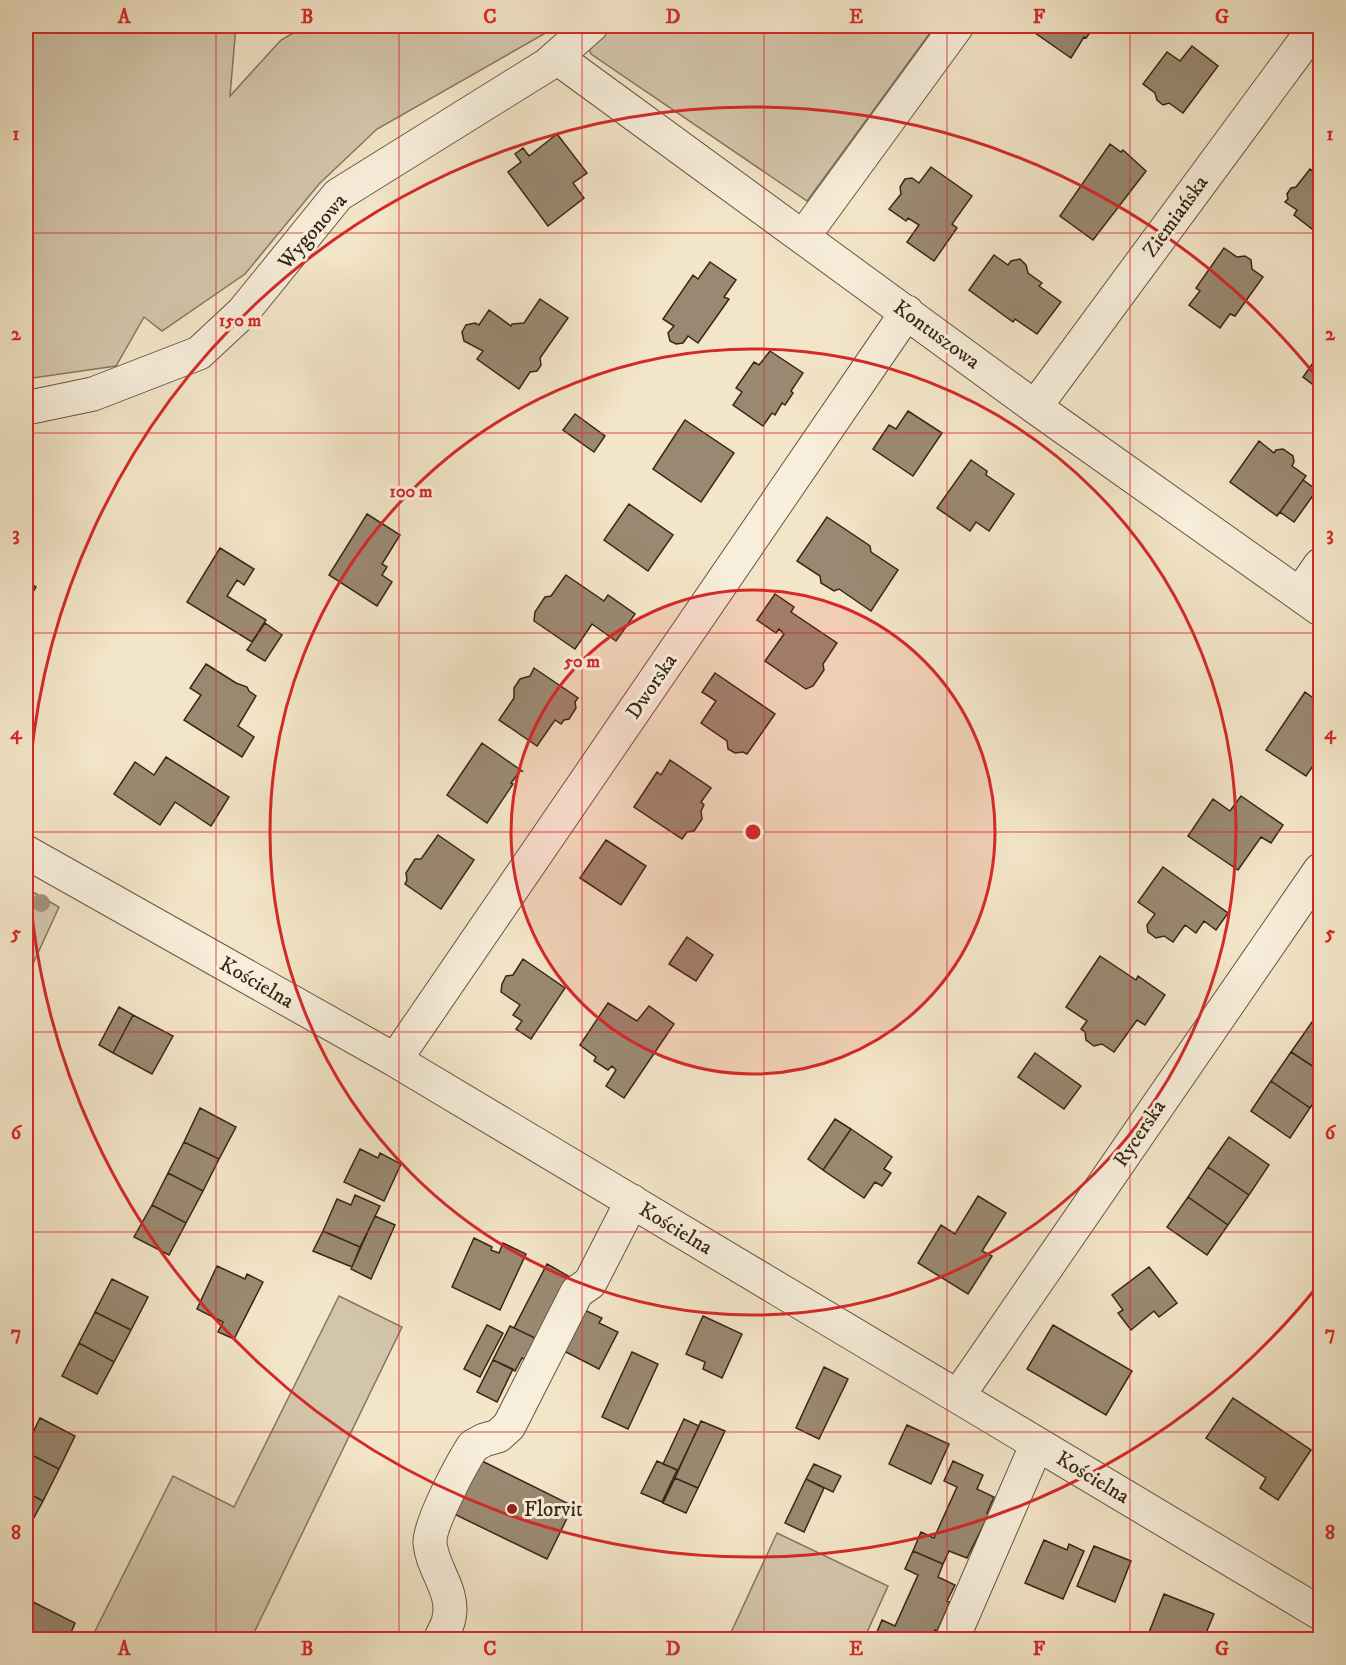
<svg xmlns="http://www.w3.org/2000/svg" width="1346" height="1665" viewBox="0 0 1346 1665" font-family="'IM FELL DW Pica',serif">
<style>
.green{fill:#d3c5aa;stroke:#867660;stroke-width:1.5}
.building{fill:#9a8972;stroke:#392615;stroke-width:1.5}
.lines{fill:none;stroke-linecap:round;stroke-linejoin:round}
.minor-casing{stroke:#685642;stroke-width:35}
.minor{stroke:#f7eedb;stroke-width:33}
.tree{fill:#a2927a}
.grid{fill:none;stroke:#d62828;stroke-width:1.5;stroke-opacity:0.55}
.ring{fill:none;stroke:#d62828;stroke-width:3}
.poi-dot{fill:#8f2418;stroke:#f7eedb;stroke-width:2}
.labels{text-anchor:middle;stroke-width:6;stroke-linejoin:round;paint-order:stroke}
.street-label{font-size:21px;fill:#392615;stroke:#f7eedb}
.poi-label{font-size:21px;fill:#392615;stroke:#f7eedb;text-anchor:start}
.centre{fill:#d62828;stroke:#f7eedb;stroke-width:3}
.ring-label{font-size:18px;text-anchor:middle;font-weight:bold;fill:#d62828;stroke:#f7eedb;stroke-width:6;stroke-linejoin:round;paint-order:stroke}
.neatline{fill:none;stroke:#d62828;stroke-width:2}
.grid-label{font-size:20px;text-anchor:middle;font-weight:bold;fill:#d62828}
</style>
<rect width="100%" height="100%" fill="#f3e5c8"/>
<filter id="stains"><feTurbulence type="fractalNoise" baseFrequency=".00333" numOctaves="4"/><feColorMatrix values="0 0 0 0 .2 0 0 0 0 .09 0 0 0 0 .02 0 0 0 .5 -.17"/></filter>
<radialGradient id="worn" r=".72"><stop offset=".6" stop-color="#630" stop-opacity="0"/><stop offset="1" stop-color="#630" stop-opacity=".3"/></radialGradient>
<path class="green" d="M26,26H236L230,96L281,40L305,26H558L377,129L319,184L245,274L162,331L144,317L116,366L26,379Z
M580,26H935L807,201L591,54Z
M26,888L59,907L26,979Z
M339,1296L402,1327L251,1639H91L173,1476L234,1507Z
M777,1533L888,1586L864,1639H728Z"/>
<path class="building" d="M1025,26H1095L1086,38L1084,37L1071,58Z
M1192,46L1218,66L1183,113L1169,103L1163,105L1157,100L1155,93L1143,84L1167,52L1180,61Z
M557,134L587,173L573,183L584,198L548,226L508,172L521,162L515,154L523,148L529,156Z
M1110,144L1121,152L1123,150L1146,171L1093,240L1060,216Z
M931,167L972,196L952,224L957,228L934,261L907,242L919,225L908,218L906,221L889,209L901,194L900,187L905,179L912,178L919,183Z
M1310,169L1320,177V235L1294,215L1297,210L1285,202L1288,199L1287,194L1291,188L1296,187Z
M1224,248L1237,257L1245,256L1251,260L1252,269L1263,277L1235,316L1230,314L1220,328L1189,305L1200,291L1196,288Z
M994,255L1008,265L1011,261L1020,259L1026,265L1028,273L1042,283L1039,286L1061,302L1037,334L1015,319L1013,322L969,290Z
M710,262L736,280L724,297L729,299L698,343L688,336L683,343L676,344L670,341L668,333L674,326L663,319L693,275L698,279Z
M540,299L568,318L540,358L541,365L537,371L530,372L519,389L477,359L483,351L464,341L462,332L466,325L475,323L479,325L489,310L511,326L512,324L524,323Z
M770,351L803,373L791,391L793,393L785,405L782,403L775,415L772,413L763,426L733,405L742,392L736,388L754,362L759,365Z
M1320,353V390L1303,377Z
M908,411L942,433L913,476L873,449L889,425L896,429Z
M575,414L605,436L594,452L563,430Z
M685,420L734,453L701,502L653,469Z
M1259,441L1274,453L1276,450L1283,449L1293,456L1294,462L1292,466L1306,476L1277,516L1230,482Z
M971,460L987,471L986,475L1014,494L989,531L976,522L970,531L937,508Z
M1303,480L1317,490L1294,522L1280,512Z
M629,504L673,535L648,571L604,540Z
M367,514L400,535L382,564L387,567L382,575L392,582L377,606L329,575Z
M827,517L870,546L871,552L898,570L871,611L839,589L834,591L821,583L820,576L797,561Z
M220,548L254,569L244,585L237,580L227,596L266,620L252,642L187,602Z
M566,575L604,601L608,595L635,614L616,641L592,624L575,649L534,621L535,612L545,597L551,596Z
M26,580L36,587L26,603Z
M775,594L794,607L791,612L837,643L823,664L824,670L813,686L806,689L765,661L784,634L779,629L776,633L757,620Z
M265,623L282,635L265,661L247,650Z
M206,664L236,683L247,687L249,691L256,696L238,726L254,737L242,757L184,720L201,695L190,688Z
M534,668L578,698L575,702L576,708L569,719L564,720L561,724L555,720L537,746L499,720L514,698V688L520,679L530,676Z
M715,673L775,714L747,754L743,752L735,753L728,749L727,741L701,723L716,701L702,692Z
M1305,692L1320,703V748L1313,757L1317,760L1306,776L1266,750Z
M482,743L522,771H520L511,783L513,784L487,823L447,795Z
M166,757L229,797L211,826L175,802L160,825L114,794L135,762L154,775Z
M670,760L711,788L701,802L704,805L701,811L702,819L694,831L687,832L682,839L634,807L657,772L661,775Z
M1241,796L1283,825L1271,843L1261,837L1238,870L1188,836L1213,799L1230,811Z
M438,835L474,860L441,909L405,884L407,880L406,873L415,859H421Z
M606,840L646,866L621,905L580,878Z
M1163,867L1228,913L1216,930L1204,921L1196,933L1185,925L1173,942L1164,936L1156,938L1148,932L1147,925L1155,914L1138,902Z
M687,937L713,955L696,981L669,964Z
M1100,956L1136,980L1138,976L1165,995L1145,1025L1137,1020L1114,1052L1102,1044L1094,1046L1086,1040L1085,1032L1081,1029L1087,1021L1066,1007Z
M523,959L565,988L531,1039L516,1029L522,1021L513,1015L520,1005L501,992L502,984L506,976L513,975Z
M608,1003L637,1021L649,1006L674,1024L624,1098L606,1086L616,1070L612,1066L608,1070L594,1061L596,1057L580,1045Z
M119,1007L133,1015L113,1053L99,1045Z
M133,1015L173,1036L152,1074L113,1053Z
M1312,1022L1320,1028V1071L1291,1052Z
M1291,1052L1320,1071V1094L1310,1108L1271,1081Z
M1035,1053L1081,1086L1064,1109L1018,1077Z
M1271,1081L1310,1108L1290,1138L1251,1111Z
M200,1108L236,1127L219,1159L184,1142Z
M835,1119L851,1129L823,1170L808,1159Z
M851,1129L892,1157L884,1169L891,1173L882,1186L875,1182L864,1198L823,1170Z
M1229,1137L1269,1165L1249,1195L1208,1167Z
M184,1142L219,1159L203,1191L168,1173Z
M360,1149L378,1158L380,1153L401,1164L384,1201L344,1182Z
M1208,1167L1249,1195L1228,1225L1188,1197Z
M168,1173L203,1191L186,1223L152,1205Z
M1320,1191V1206L1314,1201Z
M355,1195L380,1206L360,1247L323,1231L337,1199L351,1205Z
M978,1196L1006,1213L982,1251L992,1256L968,1294L918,1263L941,1225L955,1234Z
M1188,1197L1228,1225L1207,1255L1167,1227Z
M152,1205L186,1223L169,1255L134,1237Z
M375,1216L395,1225L371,1279L351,1269Z
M323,1231L360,1247L352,1267L313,1251Z
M474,1238L492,1247L491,1250L499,1253L503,1243L526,1254L500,1310L452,1287Z
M547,1264L570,1277L537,1339L514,1328Z
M217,1266L245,1279L247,1274L263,1282L234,1339L218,1332L223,1322L197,1309Z
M1149,1267L1177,1303L1159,1317L1154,1311L1131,1330L1118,1313L1123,1310L1112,1295Z
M112,1279L148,1297L131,1330L95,1312Z
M580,1308L602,1318L599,1323L618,1332L599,1369L560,1349Z
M95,1312L131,1330L114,1362L79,1343Z
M703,1316L742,1334L722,1378L703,1369L705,1362L686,1354Z
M487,1325L503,1333L480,1377L464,1369Z
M1053,1325L1132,1371L1106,1415L1027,1369Z
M510,1326L537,1339L526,1360L522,1358L515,1371L493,1360Z
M79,1343L114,1362L97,1394L62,1376Z
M632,1352L658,1364L628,1429L602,1417Z
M493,1360L513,1369L497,1402L477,1392Z
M824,1367L848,1379L819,1439L796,1428Z
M1233,1398L1311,1450L1278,1500L1260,1488L1266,1478L1206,1438Z
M40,1418L75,1436L59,1469L26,1452V1447Z
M684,1419L699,1426L678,1470L663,1464Z
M701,1421L725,1431L698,1488L675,1478Z
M907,1425L949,1444L931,1484L889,1464Z
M26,1452L59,1469L43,1501L26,1492Z
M478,1459L573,1506L547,1559L452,1513Z
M657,1461L677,1470L662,1502L641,1493Z
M953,1461L983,1475L977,1489L994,1497L987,1513L989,1514L967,1558L949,1551L943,1564L913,1551L921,1532L934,1538L957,1487L944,1481Z
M814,1464L841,1476L833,1492L806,1479Z
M675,1478L698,1488L686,1513L663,1503Z
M806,1479L824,1488L804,1532L785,1523Z
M26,1492L43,1501L26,1532Z
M1044,1540L1067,1550L1069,1544L1084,1551L1063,1599L1025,1583Z
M1094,1546L1131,1561L1115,1602L1077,1586Z
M913,1551L943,1564L938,1577L955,1585L947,1601L950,1602L937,1631L935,1630L930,1640L874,1639L882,1620L895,1626L918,1575L905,1569Z
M1164,1594L1214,1614L1203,1640H1159L1148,1635Z
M33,1602L75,1623L68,1640H26V1616Z
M1148,1635L1159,1640H1146Z"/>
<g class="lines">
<g class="minor-casing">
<path id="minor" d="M556,57L1035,407L1320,609
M803,237L957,26
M1035,407L1316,26
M26,408L93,394L199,353L243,312L338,195L547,65L591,26
M1300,594L1320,565
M26,852L395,1060L1320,1613
M395,1060L907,312
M958,1396L1320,870
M440,1640C443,1633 448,1625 449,1618C455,1591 432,1569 430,1543C429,1524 462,1463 473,1446L484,1440L498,1436L509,1426L577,1292L590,1283L632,1201
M952,1640L1037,1444"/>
</g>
<use href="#minor" class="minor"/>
</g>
<circle class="tree" cx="41" cy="903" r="9"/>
<path class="grid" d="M216,26V1640M399,26V1640M582,26V1640M764,26V1640M947,26V1640M1130,26V1640M26,233H1320M26,433H1320M26,633H1320M26,832H1320M26,1032H1320M26,1232H1320M26,1432H1320"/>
<circle cx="753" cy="832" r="242" fill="#d62828" fill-opacity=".12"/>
<g class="ring">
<circle cx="753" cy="832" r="242"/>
<circle cx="753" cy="832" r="483"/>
<path d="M1320 1283A725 725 0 1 1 1320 381"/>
</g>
<circle class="poi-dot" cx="512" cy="1509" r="6"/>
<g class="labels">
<g class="street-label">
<text transform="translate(1175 216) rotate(-54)" y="7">Ziemiańska</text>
<text transform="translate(312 231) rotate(-49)" y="7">Wygonowa</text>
<text transform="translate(937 334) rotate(36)" y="7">Kontuszowa</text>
<text transform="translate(651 686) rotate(-56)" y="7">Dworska</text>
<text transform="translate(257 982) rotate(30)" y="7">Kościelna</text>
<text transform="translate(1139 1133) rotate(-56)" y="7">Rycerska</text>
<text transform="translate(676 1228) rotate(31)" y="7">Kościelna</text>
<text transform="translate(1093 1477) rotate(31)" y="7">Kościelna</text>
</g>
<g class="poi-label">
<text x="524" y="1516">Florvit</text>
</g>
</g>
<circle cx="753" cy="832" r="9" class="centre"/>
<g class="ring-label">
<text x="240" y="326">150 m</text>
<text x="411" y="497">100 m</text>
<text x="582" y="667">50 m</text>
</g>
<rect width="1346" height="1665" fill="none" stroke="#f3e5c8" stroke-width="66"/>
<rect x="33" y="33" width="1280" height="1599" class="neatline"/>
<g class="grid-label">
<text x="124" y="23">A</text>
<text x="307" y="23">B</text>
<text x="490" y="23">C</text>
<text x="673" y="23">D</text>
<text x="856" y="23">E</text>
<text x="1039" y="23">F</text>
<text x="1222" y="23">G</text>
<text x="16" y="140">1</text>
<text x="1330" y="140">1</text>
<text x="16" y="340">2</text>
<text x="1330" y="340">2</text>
<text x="16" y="540">3</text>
<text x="1330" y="540">3</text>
<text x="16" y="739">4</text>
<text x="1330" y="739">4</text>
<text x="16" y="939">5</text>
<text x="1330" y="939">5</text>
<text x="16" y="1139">6</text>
<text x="1330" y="1139">6</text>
<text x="16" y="1339">7</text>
<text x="1330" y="1339">7</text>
<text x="16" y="1539">8</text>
<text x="1330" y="1539">8</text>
<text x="124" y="1655">A</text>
<text x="307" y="1655">B</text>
<text x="490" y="1655">C</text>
<text x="673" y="1655">D</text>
<text x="856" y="1655">E</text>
<text x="1039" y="1655">F</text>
<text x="1222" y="1655">G</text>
</g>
<rect width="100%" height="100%" filter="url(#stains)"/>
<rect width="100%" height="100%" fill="url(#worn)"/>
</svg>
